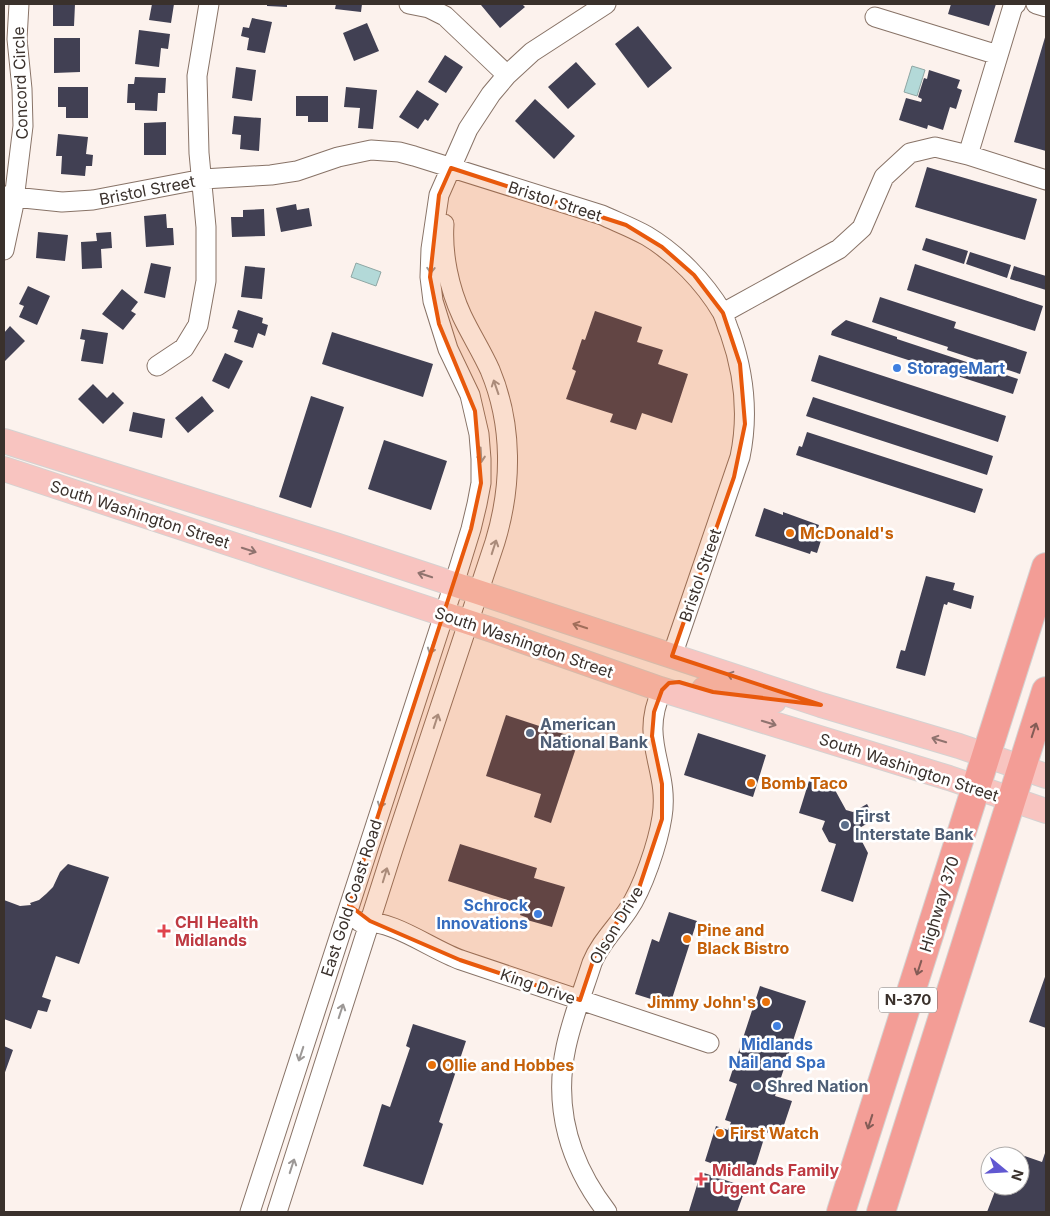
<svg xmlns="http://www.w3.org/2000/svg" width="1050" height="1216" viewBox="0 0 1050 1216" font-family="Inter,sans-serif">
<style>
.water{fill:#b3d9d8;stroke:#8fa7a4}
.building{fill:#414053}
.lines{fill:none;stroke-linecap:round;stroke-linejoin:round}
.minor-casing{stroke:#887367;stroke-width:21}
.major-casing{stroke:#d4d2d1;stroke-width:26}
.highway-casing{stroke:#d4d2d1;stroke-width:30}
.minor{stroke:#fff;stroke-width:19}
.major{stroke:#f8c4c0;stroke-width:24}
.highway{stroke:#f39d96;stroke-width:28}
.oneway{stroke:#9c9896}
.oneway2{stroke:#90736f}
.oneway3{stroke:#845c56}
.marked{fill:#e8590c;fill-opacity:0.2;stroke:#e8590c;stroke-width:4;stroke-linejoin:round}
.shop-dot{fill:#3f7fe0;stroke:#fff;stroke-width:2}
.food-dot{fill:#e8710a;stroke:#fff;stroke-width:2}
.service-dot{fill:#5c6f8a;stroke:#fff;stroke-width:2}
.health-dot{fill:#e0444e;stroke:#fff;stroke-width:2}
.labels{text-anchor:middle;stroke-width:5;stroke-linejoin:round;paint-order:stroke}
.shield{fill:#fff;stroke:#756f6b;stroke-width:1}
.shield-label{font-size:15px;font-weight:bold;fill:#3a312c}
.street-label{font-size:16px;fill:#3a312c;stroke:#fff}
.shop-label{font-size:16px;font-weight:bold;fill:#366cbe;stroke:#fff;text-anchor:start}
.food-label{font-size:16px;font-weight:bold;fill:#c56008;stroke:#fff;text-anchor:start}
.service-label{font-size:16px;font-weight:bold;fill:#4e5e75;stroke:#fff;text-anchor:start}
.health-label{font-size:16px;font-weight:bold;fill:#be3a42;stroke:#fff;text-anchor:start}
</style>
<rect width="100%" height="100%" fill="#fcf2ed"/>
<path class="water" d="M912,66L925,70L917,96L904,92Z
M356,263L381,272L376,286L351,277Z"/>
<path class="building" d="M53,4H75L74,26H53Z
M152,4H174L171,23L149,20Z
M267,4H287V7L267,6Z
M336,4H362L361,12L335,9Z
M482,4H522L525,7L500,28L481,5Z
M951,4H996L989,26L948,14Z
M252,18L272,22L265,53L247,50L249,38L241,36L243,27L249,28Z
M367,23L379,51L354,61L343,33Z
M638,26L672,68L648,88L615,44Z
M139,30L170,34L168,49L161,48L159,67L135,64Z
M1046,34V151L1014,142Z
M54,38H80V72L54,73Z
M445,55L463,67L446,93L428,82Z
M576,62L596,84L568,109L548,87Z
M236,67L256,70L252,101L232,98Z
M929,70L960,80L957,88L962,90L956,109L950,107L943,130L928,125L927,129L899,120L906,98L921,102L922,99L918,97L924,78L927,79Z
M135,77L166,78L165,93H158L157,111L135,110V103H127L128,84H134Z
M58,87H88V118H66V107H58Z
M346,87L377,90L373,129L358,128L360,108L344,107Z
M417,90L439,104L428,121L425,119L418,129L399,117Z
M296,96H328V122H308V116H296Z
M535,99L575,136L554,159L515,121Z
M234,116L261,118L259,151L240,149L241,135L232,134Z
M166,122V155H144V123Z
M58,134L88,137L86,154L93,155L92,166H86L85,176L61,174L62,156H56Z
M927,167L1037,199L1025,240L915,207Z
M296,204L297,210L309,208L312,226L281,232L276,208Z
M264,209L265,236L232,237L231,217H243V210Z
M166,214L167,228H173L174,245L146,247L144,216Z
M38,232L68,235L65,261L36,258Z
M111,232L112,248L101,249L102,268L82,269L81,242L97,241L96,233Z
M926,238L968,251L964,264L922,250Z
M970,252L1011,265L1007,278L966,264Z
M151,263L171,267L165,298L144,293Z
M915,264L1043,306L1035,331L907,290Z
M245,266L265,268L262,299L241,297Z
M1014,266L1046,276V290L1010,279Z
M28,286L50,296L37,325L19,317L24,306L19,304Z
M122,289L138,302L131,311L136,314L123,330L102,314Z
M880,297L956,322L954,328L1027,352L1020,374L947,350L948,347L872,322Z
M238,310L263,318L262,323L268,325L265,336L258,333L253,348L234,342L238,330L232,328Z
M595,311L642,327L637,342L663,350L658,364L688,374L672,423L642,413L636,430L610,422L613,414L566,399L576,371L572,369L582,339L585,340Z
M846,320L897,337V339L1018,379L1013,394L831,335L832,331Z
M10,326L25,341L4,362V333Z
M82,329L108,333L103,364L81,361L85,340L80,339Z
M332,332L433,364L423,397L322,364Z
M225,353L243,361L229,389L212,381Z
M819,355L1006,416L998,442L811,381Z
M93,384L107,398L113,392L124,403L103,424L78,399Z
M202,396L214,411L188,433L175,418Z
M311,396L344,407L311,508L279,497Z
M813,397L993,456L987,475L806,416Z
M133,412L165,419L162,438L129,431Z
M807,432L983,489L975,513L796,455L799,446L802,447Z
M384,440L447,461L431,510L368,489Z
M764,508L783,515V512L819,525L818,528L824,531L817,553L811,551L810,554L755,536Z
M926,576L955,583L953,590L974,596L971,609L948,602L947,605L944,604L925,676L896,668L900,653L901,650L905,651Z
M506,715L579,739L551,823L534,817L541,794L486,776Z
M698,733L766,755L753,797L684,775Z
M809,781L835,790L846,810L853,812L867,804L875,819L856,830L868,853L853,902L821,891L836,844L829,842L822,829L825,821L799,813Z
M460,844L537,868L534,878L565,887L552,927L527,920L528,918L520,915L523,905L448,881Z
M68,864L109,877L79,964L56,956L42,997L51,1000L47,1012L38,1010L31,1029L4,1019V900L20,906L31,905L30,903L39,900L46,894L53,887L60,872Z
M669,912L697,921L670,1005L635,994L652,939L659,942Z
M1046,974V1028L1029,1022Z
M760,986L806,1001L775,1096L792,1101L780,1137L766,1132L753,1174L742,1171L741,1174L705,1161L716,1126L728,1130L731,1122L725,1120L737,1084L729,1081Z
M413,1024L466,1041L439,1122L443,1124L423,1185L363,1166L382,1104L390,1107L410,1048L406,1046Z
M4,1046L13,1050L4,1075Z
M1046,1150V1212H987L997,1186H1020V1156H1015L1016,1153L1042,1162Z
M701,1172L746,1187L737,1212H693L689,1211Z"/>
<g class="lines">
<g class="minor-casing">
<path id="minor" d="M409,4L429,8L445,16L507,75
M1036,4L1046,7
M875,17L998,55
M968,155L1013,6L1016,4
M4,196L62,202L93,200L203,179L271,175L297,171L338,157L371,150L399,152L414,156L602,215C617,222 633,228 647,236C677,254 704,282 722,312C725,318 727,326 730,333C744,373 749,414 740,457L672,656
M4,250L13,208L23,126L22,89L17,39L19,4
M723,313L839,249L862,228L884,177L910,153L935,147L968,155L1046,180
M157,366L184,348L198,325L206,281V227L199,153L197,76L209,4
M360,922C393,919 430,949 461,960C544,988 627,1016 709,1043
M250,1212L454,584L471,529L477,504L481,483V459L479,434L470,395L448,349L433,301L430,277L431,249L439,195L468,129L491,94L507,75L532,52L606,4
M277,1212L393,849L495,542C512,486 513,425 490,370C482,352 471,335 462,316C449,288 442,254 444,224
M607,1212C570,1164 553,1108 566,1047C572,1019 583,991 592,963C600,943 616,928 628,910C643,888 658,843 662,817C670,768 638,741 662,690"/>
</g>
<g class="major-casing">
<path id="major" d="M4,441L335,545L821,705L959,746L1046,776
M4,469L492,630L660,689L949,778L1046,811
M704,689L774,701"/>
</g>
<g class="highway-casing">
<path id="highway" d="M841,1212L1046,567
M881,1212L1046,691"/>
</g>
<use href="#minor" class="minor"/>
<use href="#major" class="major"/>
<use href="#highway" class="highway"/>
</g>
<defs><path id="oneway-shaft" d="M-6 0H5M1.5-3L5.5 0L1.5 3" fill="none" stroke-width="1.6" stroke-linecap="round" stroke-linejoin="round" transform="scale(1.25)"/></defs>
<g class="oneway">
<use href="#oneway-shaft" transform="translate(431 266) rotate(92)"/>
<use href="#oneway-shaft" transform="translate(496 387) rotate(-109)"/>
<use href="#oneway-shaft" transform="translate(481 455) rotate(87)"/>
<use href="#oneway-shaft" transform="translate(494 547) rotate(-72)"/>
<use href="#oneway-shaft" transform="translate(432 647) rotate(108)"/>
<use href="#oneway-shaft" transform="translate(436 721) rotate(-72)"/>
<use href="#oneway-shaft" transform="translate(382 801) rotate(108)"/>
<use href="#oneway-shaft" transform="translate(385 875) rotate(-73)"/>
<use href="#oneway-shaft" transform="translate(341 1011) rotate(-72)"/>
<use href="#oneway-shaft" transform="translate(301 1054) rotate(108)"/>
<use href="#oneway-shaft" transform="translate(292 1166) rotate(-72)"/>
</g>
<g class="oneway2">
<use href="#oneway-shaft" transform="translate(249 550) rotate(18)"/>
<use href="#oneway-shaft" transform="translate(425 575) rotate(-162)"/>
<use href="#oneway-shaft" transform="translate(580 626) rotate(-162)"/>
<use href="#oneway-shaft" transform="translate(734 676) rotate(-162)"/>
<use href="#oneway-shaft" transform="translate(769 723) rotate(17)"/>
<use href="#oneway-shaft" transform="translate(939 740) rotate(-163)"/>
</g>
<g class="oneway3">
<use href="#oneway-shaft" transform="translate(1034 730) rotate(-72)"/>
<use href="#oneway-shaft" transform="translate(919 968) rotate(108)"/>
<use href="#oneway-shaft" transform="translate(870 1122) rotate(108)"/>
</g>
<path class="marked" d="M451,168L626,225L662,247L694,275L723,313L740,364L745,424L734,477L672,656L821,705L713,692L679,682L669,683L662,690L654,712L652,736L662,784V819L637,894L596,952L580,1000L460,960L370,921L349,905L471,529L481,483L475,411L439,324L430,277L439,195Z"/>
<g class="shop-dot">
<circle cx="897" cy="368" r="5"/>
<circle cx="538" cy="914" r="5"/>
<circle cx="777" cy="1026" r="5"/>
</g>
<g class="food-dot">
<circle cx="790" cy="533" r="5"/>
<circle cx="751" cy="783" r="5"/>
<circle cx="687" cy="939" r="5"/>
<circle cx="766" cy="1002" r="5"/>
<circle cx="432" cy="1065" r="5"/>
<circle cx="720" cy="1133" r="5"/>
</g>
<g class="service-dot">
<circle cx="530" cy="733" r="5"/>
<circle cx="845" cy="825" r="5"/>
<circle cx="757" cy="1086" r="5"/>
</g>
<g class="health-dot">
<path d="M161.5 923.5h5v5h5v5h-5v5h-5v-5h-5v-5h5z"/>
<path d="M698.5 1171.5h5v5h5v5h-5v5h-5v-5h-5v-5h5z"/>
</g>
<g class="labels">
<rect class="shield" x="879" y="987.5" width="58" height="25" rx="4"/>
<g class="shield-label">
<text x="908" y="1005">N-370</text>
</g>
<g class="street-label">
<text transform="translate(20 83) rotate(-92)" y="6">Concord Circle</text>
<text transform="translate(147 190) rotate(-11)" y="6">Bristol Street</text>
<text transform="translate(555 201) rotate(18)" y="6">Bristol Street</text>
<text transform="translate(140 514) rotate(18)" y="6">South Washington Street</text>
<text transform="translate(700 575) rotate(-71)" y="6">Bristol Street</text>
<text transform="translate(524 642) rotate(19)" y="6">South Washington Street</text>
<text transform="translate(909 767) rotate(18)" y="6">South Washington Street</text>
<text transform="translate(351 898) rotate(-72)" y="6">East Gold Coast Road</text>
<text transform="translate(939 904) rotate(-73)" y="6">Highway 370</text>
<text transform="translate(616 925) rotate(-59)" y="6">Olson Drive</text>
<text transform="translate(538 986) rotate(19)" y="6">King Drive</text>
</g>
<g class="shop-label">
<text x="907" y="374">StorageMart</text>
<text x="528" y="911" text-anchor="end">Schrock<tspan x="528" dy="18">Innovations</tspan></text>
<text x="777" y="1050" text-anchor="middle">Midlands<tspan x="777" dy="18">Nail and Spa</tspan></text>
</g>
<g class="food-label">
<text x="800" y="539">McDonald's</text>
<text x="761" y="789">Bomb Taco</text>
<text x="697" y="936">Pine and<tspan x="697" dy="18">Black Bistro</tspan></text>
<text x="756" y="1008" text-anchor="end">Jimmy John's</text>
<text x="442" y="1071">Ollie and Hobbes</text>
<text x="730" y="1139">First Watch</text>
</g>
<g class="service-label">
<text x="540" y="730">American<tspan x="540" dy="18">National Bank</tspan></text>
<text x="855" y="822">First<tspan x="855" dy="18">Interstate Bank</tspan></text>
<text x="767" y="1092">Shred Nation</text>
</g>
<g class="health-label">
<text x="175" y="928">CHI Health<tspan x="175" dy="18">Midlands</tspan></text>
<text x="712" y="1176">Midlands Family<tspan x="712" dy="18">Urgent Care</tspan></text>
</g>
</g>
<rect width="1050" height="1216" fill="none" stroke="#3a312c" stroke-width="10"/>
<g transform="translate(1005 1171) rotate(108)"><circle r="24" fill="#ffffff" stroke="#b0adab"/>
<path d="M0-4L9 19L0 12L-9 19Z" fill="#6158d1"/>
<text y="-8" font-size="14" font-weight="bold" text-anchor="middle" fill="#3a312c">N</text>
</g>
</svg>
